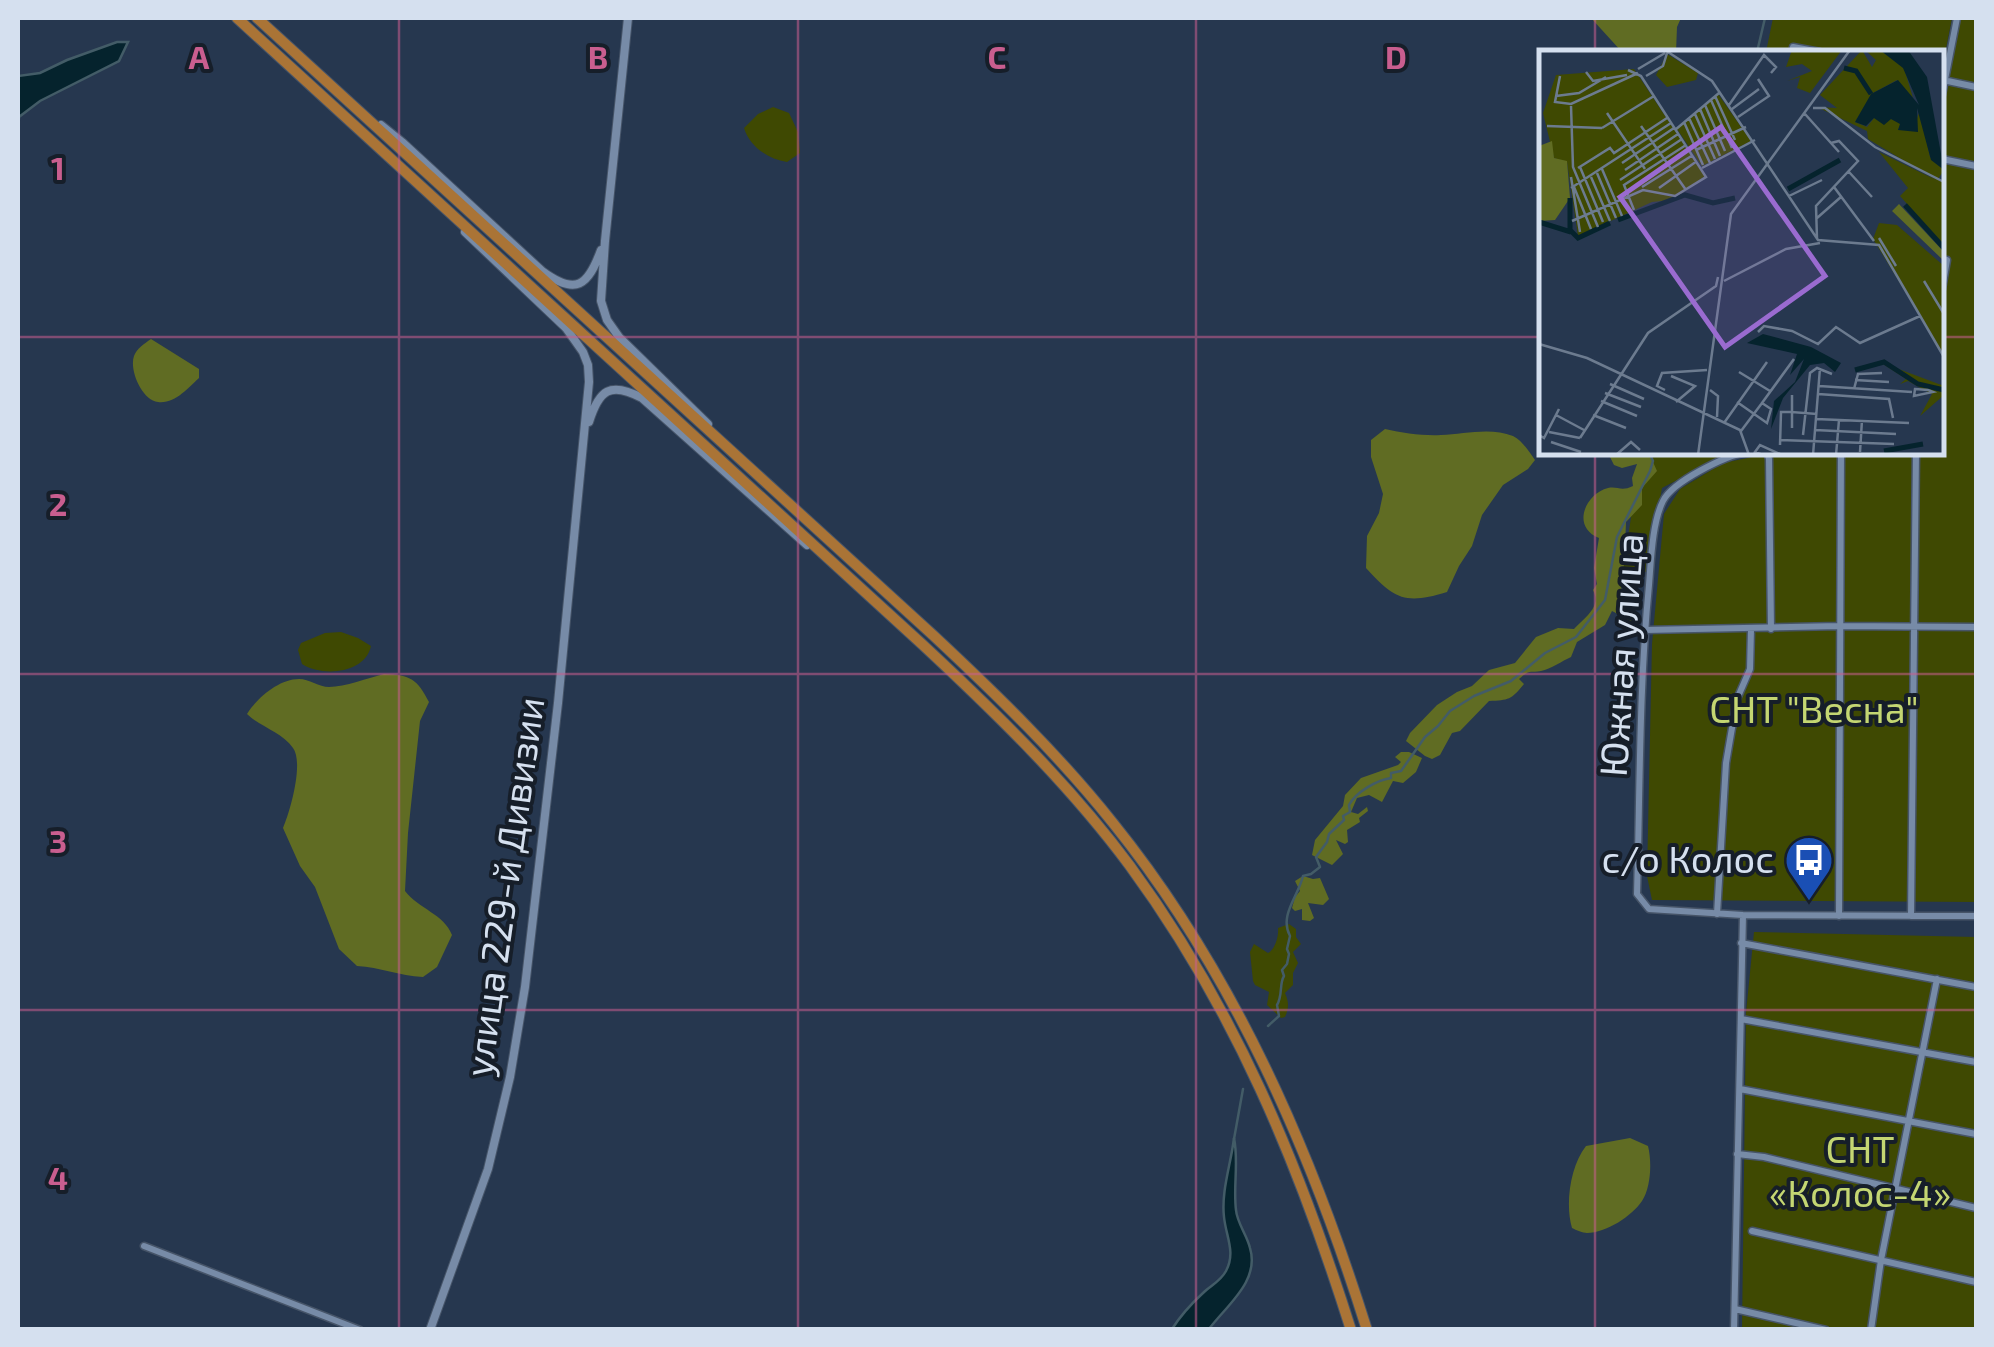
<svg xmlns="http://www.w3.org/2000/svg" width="1994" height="1347" viewBox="0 0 1994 1347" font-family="'Exo 2',sans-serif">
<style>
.green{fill:#3f4902}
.forest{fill:#606c23}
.water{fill:#05232d;stroke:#435c67;stroke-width:2.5}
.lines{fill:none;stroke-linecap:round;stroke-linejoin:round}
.stream{stroke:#435c67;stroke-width:2.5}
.minor-casing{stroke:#465468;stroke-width:9}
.tertiary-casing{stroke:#465468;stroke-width:10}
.trunk-casing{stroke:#465468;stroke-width:12}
.minor{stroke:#778ba7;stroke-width:6}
.tertiary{stroke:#778ba7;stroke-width:8}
.trunk{stroke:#aa7436;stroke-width:10}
.grid{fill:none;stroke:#c95e8f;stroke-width:2.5;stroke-opacity:0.55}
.labels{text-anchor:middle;stroke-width:8;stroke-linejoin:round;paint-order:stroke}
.street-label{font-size:38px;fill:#d5e0ef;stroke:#161e29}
.park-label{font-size:38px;fill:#c4d672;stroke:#161e29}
.poi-label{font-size:38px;fill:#d5e0ef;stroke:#161e29;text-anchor:end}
.inset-river{fill:none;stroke:#05232d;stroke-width:5}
.inset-road{fill:none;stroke:#6c7b8f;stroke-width:2.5}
.view{fill:#9a6bd0;fill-opacity:0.15;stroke:#9a6bd0;stroke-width:5}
.inset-edge{fill:none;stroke:#d5e0ef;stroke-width:5}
.grid-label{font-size:32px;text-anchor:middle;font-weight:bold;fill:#c95e8f;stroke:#161e29;stroke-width:8;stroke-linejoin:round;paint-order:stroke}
</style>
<rect width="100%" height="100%" fill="#26374f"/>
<path class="green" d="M1773,18H1952L1942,69V52H1766Z
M1959,18H1976V902L1652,900L1647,876L1652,644L1664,514L1680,489L1723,463L1772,453L1942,452V103Z
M773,107L789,113L798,132L800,153L787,162C768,159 750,147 744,128L758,114Z
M1641,453H1729L1662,488L1646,572L1623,569Z
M341,632L358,638L371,646C365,674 322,677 302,664L298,650L301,643L325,633Z
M1289,924L1296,929V937L1301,944L1293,952L1298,963L1293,973V985L1285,993C1289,1002 1289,1008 1285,1017L1281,1018L1267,1005L1269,992L1255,985L1253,981L1250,952L1254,944L1268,953C1275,950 1279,936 1278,928Z
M1754,932L1976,937V1329L1742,1330L1746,1013Z"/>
<path class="forest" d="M1591,18H1681L1677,27L1676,52H1622Z
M151,339L199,369V378C188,388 175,404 158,402C142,400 129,370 134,356C137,348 144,344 151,339Z
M1385,429C1403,433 1423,436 1441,435C1464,434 1491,427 1513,436C1523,441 1529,452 1535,460L1528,469L1503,485L1482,515L1472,546L1459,566L1447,592C1405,605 1394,599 1366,568L1367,536L1379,513L1383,494L1371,457V440Z
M1608,453H1649L1657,471L1642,488V505L1626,522L1625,547L1622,554L1626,561C1619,572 1623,594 1620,608L1637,625L1634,632C1625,626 1622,615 1612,611L1605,625L1577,642L1571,657C1562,661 1551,669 1541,671C1529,673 1530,669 1519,679L1524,684C1511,700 1509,700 1489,701L1460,731L1452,733L1440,755L1432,759L1425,756L1406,741L1410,733L1437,705L1457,692L1472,686L1489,670L1515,663L1536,637L1558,628L1574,629C1585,617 1602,607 1593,590L1597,584L1594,568L1599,538C1571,527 1585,494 1608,488C1618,486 1621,492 1633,486L1632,478L1637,464L1622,468L1614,465Z
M384,674C411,675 417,679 429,702L420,721L408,833L405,891C419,909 444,914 452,935L437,967L423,977C399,976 380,967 357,966L339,949L315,887L300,866L283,828C290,812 304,763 293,748C282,732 260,727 247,714C257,698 279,679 299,679C309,679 319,687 329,687C345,687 368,678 384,674Z
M1401,752H1409L1422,758L1416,772L1403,783L1393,781L1382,802L1369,795L1357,798L1351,812L1358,814L1367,807L1368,811L1359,818L1360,822L1347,830L1348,842L1345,844L1336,840L1343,854L1332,865L1312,855L1315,840L1343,806L1345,795L1361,778L1398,765L1401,762L1395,757Z
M1303,876L1313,879L1320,878L1329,899L1323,905L1308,903L1314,918L1310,921L1302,920V909L1295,911L1292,908L1295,897L1300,891L1295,881Z
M1630,1138L1648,1146C1652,1162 1651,1187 1642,1201C1632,1216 1606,1233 1587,1233C1583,1233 1576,1230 1572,1228C1565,1205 1570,1166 1586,1146Z"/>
<path class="water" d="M117,42H128L119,61L40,101L19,117L18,131V76L40,73L67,60Z
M1234,1138C1239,1162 1233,1186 1236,1210C1237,1223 1247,1235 1250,1248C1260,1281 1227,1305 1209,1329H1172C1181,1315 1191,1304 1203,1293C1211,1285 1220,1282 1226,1271C1236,1252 1226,1237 1224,1217C1221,1191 1231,1164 1234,1138Z"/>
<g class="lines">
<path class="stream" d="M1757,52L1765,18
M1268,1026L1279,1016L1277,1005C1283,995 1279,984 1284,976L1282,970L1287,964L1289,954L1287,949L1290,936C1279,915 1298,897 1303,876L1311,874L1320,867L1316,857L1327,842L1329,834L1344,820L1343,816L1350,812L1349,805C1356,792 1377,780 1391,778V773L1401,771L1425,737L1438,726L1450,711L1474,696L1511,681L1545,653L1576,637L1605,600L1617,537L1650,471L1653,461L1649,452
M1234,1139L1243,1089"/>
<g class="minor-casing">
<path id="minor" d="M1793,47L1820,52
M1943,80L1976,87
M1942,95L1957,18
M1942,159L1976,166
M1942,289L1947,260
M1747,452C1725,456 1673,481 1663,501C1652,523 1651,561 1649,585C1639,687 1640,791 1637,894L1649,909L1743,915L1976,916
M1767,452L1769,459L1771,629
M1645,630L1840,626L1976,627
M1717,914L1726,763L1737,699L1750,669L1751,630
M1839,916L1841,452
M1911,916L1916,452
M1741,943L1976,987
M1741,1019L1976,1062
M1740,1089L1976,1134
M1737,1154L1764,1157L1976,1208
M1752,1231L1976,1282
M144,1246L360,1330
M1735,1309L1826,1330
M1734,1330L1743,915
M1871,1330L1881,1260L1937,979"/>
</g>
<g class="tertiary-casing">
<path id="tertiary" d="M628,18L605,241L601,301L607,320L619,337L708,424
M381,125L402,142L542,271C576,296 588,286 601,250
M589,422C599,390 610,381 642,398L807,545
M430,1330L488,1169L510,1077L525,987L558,703L589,382L588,365L583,352L566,328L465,232"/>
</g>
<g class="trunk-casing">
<path id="trunk" d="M237,18L923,645C997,714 1070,785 1130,866C1235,1009 1298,1162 1351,1330
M257,18L934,636C997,695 1059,755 1113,823C1233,972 1310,1148 1367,1330"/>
</g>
<use href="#minor" class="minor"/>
<use href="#tertiary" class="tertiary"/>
<use href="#trunk" class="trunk"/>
</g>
<path class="grid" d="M399,18V1330M798,18V1330M1196,18V1330M1595,18V52M18,337H1542M1942,337H1976M1595,452V1330M18,674H1976M18,1010H1976"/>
<defs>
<g id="bus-pin" transform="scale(2.5)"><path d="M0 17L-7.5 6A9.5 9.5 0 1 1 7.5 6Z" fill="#1a4fb4" stroke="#161e29"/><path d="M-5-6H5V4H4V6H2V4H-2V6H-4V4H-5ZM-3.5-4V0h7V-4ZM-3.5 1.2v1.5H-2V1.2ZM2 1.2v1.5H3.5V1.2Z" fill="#fff"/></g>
</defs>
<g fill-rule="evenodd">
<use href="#bus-pin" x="1809" y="860"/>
</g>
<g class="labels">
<g class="street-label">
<text transform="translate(1622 655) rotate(-86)" y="13">Южная улица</text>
<text transform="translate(505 887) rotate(-82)" y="13">улица 229-й Дивизии</text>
</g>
<g class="park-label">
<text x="1814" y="723">СНТ "Весна"</text>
<text x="1860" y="1163">СНТ<tspan x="1860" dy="44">«Колос-4»</tspan></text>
</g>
<g class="poi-label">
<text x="1774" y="873">с/о Колос</text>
</g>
</g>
<g transform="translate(1539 50)">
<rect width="405" height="405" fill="#26374f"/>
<path d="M253,0H303L271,43L258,38L261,27L248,31L273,21L263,14L247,17ZM323,0L333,17L337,10L326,0H341L365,18L374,48L358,30L334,43L316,72L328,77L335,68L352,69L362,73L359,80H374L381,60L391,107L405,120L399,129L405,131V196L361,146L369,138L340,102L397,130L329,89L328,81L278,57L298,58L281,45ZM128,4L159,23L157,30L128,37L117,25ZM95,19L166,126L133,150L113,152L39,186L28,112L15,108L4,63L17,25ZM179,44L212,91L163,116L138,79ZM340,173L358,175L405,216V305L334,189ZM341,312L405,336L399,338L405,345L381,366L393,344L369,331L361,334L367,329Z" fill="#3f4902"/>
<path d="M13,91L15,108L28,111L31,148L16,170L0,171V96ZM360,154L403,200L405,211L353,161Z" fill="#606c23"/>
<path d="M341,0H369L388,27L405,120L392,110L378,58L379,82L359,80L361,74L352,69L345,75L335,68L327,76L316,72L332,44L359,30L380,55L364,18ZM224,284L272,297L302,313L296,322L285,313L271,315L244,348L232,379L235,351L256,332L265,309L251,325L258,304L208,293Z" fill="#05232d"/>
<path class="inset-river" d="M305,18L317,21L332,44M249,139L301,110M31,148V180L39,188L71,173M366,155L405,198M79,170L146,145L174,153L196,148M0,172L32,182M316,320L345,312L379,334L405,340M345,401L384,394"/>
<path class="inset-road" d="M126,0L173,31L279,190L340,195L405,307M99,19L126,3M47,22L54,31L88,25M21,26L16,52L32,54L99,23M107,26L124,16L129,0M17,46L40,43L67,27M176,46L196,90M172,50L193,98M166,55L186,101M190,55L225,5L237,17L232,23M32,56L34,117L59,177M274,58H286L336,97L405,132M161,59L181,106M193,59L220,39M68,63L106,119M156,64L176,109M266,64L300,102M199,67L230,46L219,29M150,68L171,113M145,72L164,115M8,76L63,78M102,76L147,140M63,78L115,46M136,80L180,43M157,100L207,77M83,113L135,78M41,117L64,172M39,118L71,98L75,103L128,68M163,118L216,90M63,119L83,166M86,120L139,84M310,122L333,147M58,123L77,168M32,127L41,182M52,127L71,171M81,130L143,89M106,131L150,100M35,137L52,179M103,137L154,105M295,137L335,191M32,138L132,73M120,138L158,111M250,146L283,130M95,160L85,135L147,95M278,168L303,146M33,171L104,140L136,146L167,127L102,26L89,20M340,188L357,216M278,189L277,156L319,111L300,91L292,93M185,231L247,199L281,193M385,231L405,264M219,282L225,276L253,281L279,294L297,277L321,293L381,266M0,294L48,308L201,380L210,405M200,322L231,341M132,326L156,336L137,352M316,330L350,332M71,334L105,349M280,336L373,342M315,339L319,324L343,323M376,339L389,340L394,342L375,346ZM126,340L118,336L123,323L168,320M171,340L179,346L178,367M66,343L102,357M279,344L350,349L354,368M62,351L98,366M198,352L228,373L232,359L223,353L255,309M17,365L45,380M54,365L87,378M277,369L370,373M185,373L228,312M253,378V362L278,364M276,380L357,384M202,381L223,353M10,382L41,388M0,385L5,388L20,359M264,385L271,323L278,318L293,324M41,388L109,283L177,236L179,227M241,390L355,394M12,392L42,402M241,395L242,362H253V345M321,402L323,370M77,405L92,392L101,400M159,405L192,164L311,0M224,405L216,402L221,395L241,404M274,405L281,318M297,405L300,370"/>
<path class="view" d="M182,77L286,226L186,297L81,147Z"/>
<rect width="405" height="405" class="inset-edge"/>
</g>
<g class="grid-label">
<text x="199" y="69">A</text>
<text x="598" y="69">B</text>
<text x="997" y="69">C</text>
<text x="1396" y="69">D</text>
<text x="58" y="180">1</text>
<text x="58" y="516">2</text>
<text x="58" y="853">3</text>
<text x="58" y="1190">4</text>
</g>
<rect width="1994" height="1347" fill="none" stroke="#d5e0ef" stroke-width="40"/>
</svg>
